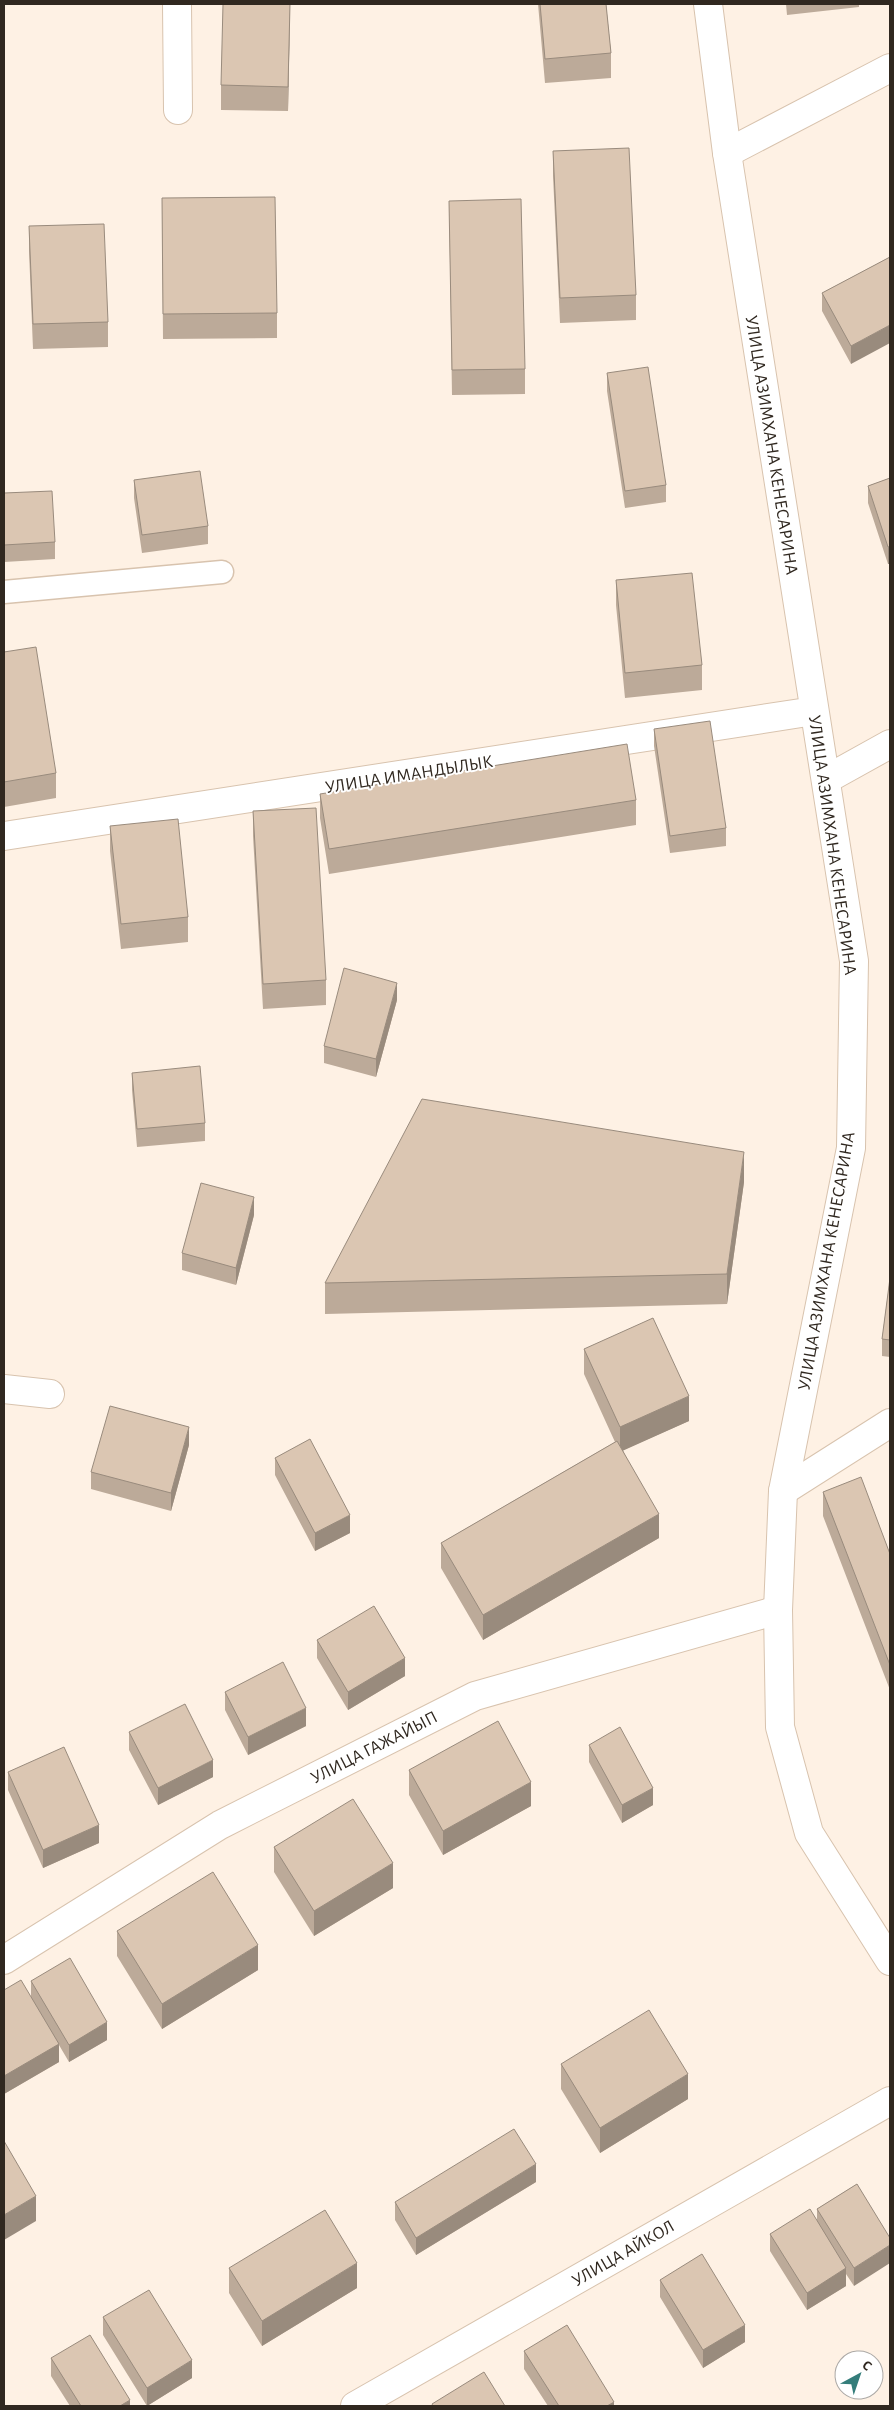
<svg xmlns="http://www.w3.org/2000/svg" width="894" height="2410" viewBox="0 0 894 2410" font-family="'Alegreya Sans',sans-serif">
<style>
.lines{fill:none;stroke-linecap:round;stroke-linejoin:round}
.service-casing{stroke:#d8c3ae;stroke-width:25}
.minor-casing{stroke:#d8c3ae;stroke-width:30}
.tertiary-casing{stroke:#d8c3ae;stroke-width:30}
.service{stroke:#fff;stroke-width:22}
.minor{stroke:#fff;stroke-width:28}
.tertiary{stroke:#fff;stroke-width:28}
.wall{fill:#bcaa99}
.shaded-wall{fill:#998b7d}
.building{fill:#dbc6b2;stroke:#998b7d}
.labels{text-anchor:middle;stroke-width:4;stroke-linejoin:round;paint-order:stroke}
.street-label{font-size:18px;fill:#302820;stroke:#fff}
</style>
<rect width="100%" height="100%" fill="#fef1e4"/>
<g class="lines">
<g class="service-casing">
<path id="service" d="M4,592L222,572"/>
</g>
<g class="minor-casing">
<path id="minor" d="M177,4L178,110
M727,153L890,68
M827,779L890,744
M4,836L814,711
M4,1389L50,1394
M783,1491L890,1423
M4,1960L220,1825L475,1696L778,1610
M355,2406L890,2101"/>
</g>
<g class="tertiary-casing">
<path id="tertiary" d="M708,4L727,153L854,961L851,1148L783,1491L778,1610L780,1727L809,1833L890,1961"/>
</g>
<use href="#service" class="service"/>
<use href="#minor" class="minor"/>
<use href="#tertiary" class="tertiary"/>
</g>
<path class="wall" d="M290,4L288,111L221,110V85Z
M538,4H606L611,53V78L545,83Z
M786,4H859V7L787,15Z
M553,151L636,295V320L560,323L553,176Z
M162,198L277,313V338L163,339Z
M449,201L525,369V394L452,395Z
M29,226L108,322V347L33,349L29,251Z
M890,257L851,364L822,311V293Z
M607,373L666,485V502L625,508L607,391Z
M890,478L888,564L868,503V486Z
M134,480L208,526V544L142,553L134,498Z
M4,493L55,542V559L4,562Z
M616,580L702,665V690L625,698L616,605Z
M4,652L56,773V798L4,807Z
M654,729L726,828V846L670,853L654,746Z
M320,794L636,800V825L329,874L320,818Z
M253,811L326,980V1005L263,1009L253,836Z
M110,826L188,917V942L121,949L110,851Z
M397,1000L376,1077L324,1063V1046Z
M132,1073L205,1123V1141L137,1147L132,1090Z
M744,1182L727,1304L325,1314V1283Z
M254,1215L236,1285L182,1270V1253Z
M890,1278V1357L882,1356V1339Z
M584,1349L689,1421L623,1450L659,1538L483,1640L441,1568V1543L615,1442L584,1374Z
M189,1445L171,1511L91,1489V1472Z
M275,1458L350,1533L315,1551L275,1475Z
M823,1492L890,1554V1690L823,1516Z
M317,1640L405,1676L348,1710L317,1658Z
M225,1692L306,1726L248,1755L225,1710Z
M129,1732L213,1777L158,1805L129,1750Z
M589,1745L653,1805L622,1823L589,1762Z
M409,1770L531,1806L443,1855L409,1795Z
M8,1772L99,1843L43,1868L8,1790Z
M274,1847L393,1888L314,1936L274,1872Z
M117,1931L258,1970L162,2029L117,1956Z
M31,1981L107,2040L69,2062L59,2045V2062L4,2094V1990L31,1998Z
M561,2064L688,2099L600,2153L561,2089Z
M536,2182L416,2255L395,2220V2202Z
M857,2184L854,2286L846,2274V2286L807,2310L770,2251V2234L817,2221V2209Z
M229,2268L357,2288L262,2346L229,2293Z
M660,2280L745,2342L703,2368L660,2297Z
M103,2317L192,2378L147,2406L103,2335Z
M524,2351L614,2406H548L524,2369Z
M51,2358L130,2406H70L51,2376Z"/>
<path class="shaded-wall" d="M290,4V14L288,111V87Z
M890,325V343L851,364V346Z
M890,546V564H888V547Z
M397,983V1000L376,1077V1059Z
M744,1152V1182L727,1304V1274Z
M254,1197V1215L236,1285V1268Z
M689,1396V1421L620,1452V1427Z
M189,1427V1445L171,1511V1493Z
M659,1514V1538L483,1640V1615Z
M350,1515V1533L315,1551V1533Z
M405,1658V1676L348,1710V1692Z
M306,1708V1726L248,1755V1737Z
M213,1760V1777L158,1805V1788Z
M531,1782V1806L443,1855V1831Z
M653,1788V1805L622,1823V1805Z
M99,1825V1843L43,1868V1850Z
M393,1863V1888L314,1936V1911Z
M258,1945V1970L162,2029V2004Z
M107,2022V2040L69,2062V2045Z
M59,2044V2062L4,2094V2076Z
M688,2074V2099L600,2153V2128Z
M536,2164V2182L416,2255V2238Z
M36,2196V2221L4,2240V2215Z
M890,2245V2263L854,2286V2268Z
M357,2263V2288L262,2346V2321Z
M846,2268V2286L807,2310V2293Z
M745,2325V2342L703,2368V2350Z
M192,2360V2378L147,2406V2388Z
M130,2400V2406H120Z
M614,2402V2406H607Z"/>
<path class="building" d="M223,4H290L288,87L221,85Z
M540,4H606L611,53L545,59Z
M629,148L636,295L560,298L553,151Z
M275,197L277,313L163,314L162,198Z
M521,199L525,369L452,370L449,201Z
M104,224L108,322L33,324L29,226Z
M890,257V325L851,346L822,293Z
M648,367L666,485L625,491L607,373Z
M200,471L208,526L142,535L134,480Z
M890,478V546L888,547L868,486Z
M52,491L55,542L4,545V493Z
M692,573L702,665L625,673L616,580Z
M36,647L56,773L4,782V652Z
M710,721L726,828L670,836L654,729Z
M627,744L636,800L329,849L320,794Z
M316,808L326,980L263,984L253,811Z
M178,819L188,917L121,924L110,826Z
M344,968L397,983L376,1059L324,1046Z
M200,1066L205,1123L137,1129L132,1073Z
M422,1099L744,1152L727,1274L325,1283Z
M201,1183L254,1197L236,1268L182,1253Z
M890,1278V1340L882,1339Z
M653,1318L689,1396L620,1427L584,1349Z
M110,1406L189,1427L171,1493L91,1472Z
M310,1439L350,1515L315,1533L275,1458Z
M617,1441L659,1514L483,1615L441,1543Z
M861,1477L890,1554V1665L823,1492Z
M374,1606L405,1658L348,1692L317,1640Z
M283,1662L306,1708L248,1737L225,1692Z
M185,1704L213,1760L158,1788L129,1732Z
M498,1721L531,1782L443,1831L409,1770Z
M620,1727L653,1788L622,1805L589,1745Z
M64,1747L99,1825L43,1850L8,1772Z
M353,1799L393,1863L314,1911L274,1847Z
M213,1872L258,1945L162,2004L117,1931Z
M70,1958L107,2022L69,2045L31,1981Z
M21,1980L59,2044L4,2076V1990Z
M649,2010L688,2074L600,2128L561,2064Z
M514,2129L536,2164L416,2238L395,2202Z
M4,2141L36,2196L4,2215Z
M857,2184L890,2238V2245L854,2268L817,2209Z
M810,2209L846,2268L807,2293L770,2234Z
M325,2210L357,2263L262,2321L229,2268Z
M702,2254L745,2325L703,2350L660,2280Z
M149,2290L192,2360L147,2388L103,2317Z
M567,2325L614,2402L607,2406H559L524,2351Z
M90,2335L130,2400L120,2406H81L51,2358Z
M484,2372L505,2406H433L432,2404Z"/>
<g class="labels">
<g class="street-label">
<text transform="translate(772 445) rotate(81)" y="6">УЛИЦА АЗИМХАНА КЕНЕСАРИНА</text>
<text transform="translate(409 774) rotate(-9)" y="6">УЛИЦА ИМАНДЫЛЫК</text>
<text transform="translate(833 845) rotate(82)" y="6">УЛИЦА АЗИМХАНА КЕНЕСАРИНА</text>
<text transform="translate(826 1261) rotate(-80)" y="6">УЛИЦА АЗИМХАНА КЕНЕСАРИНА</text>
<text transform="translate(374 1747) rotate(-27)" y="6">УЛИЦА ГАЖАЙЫП</text>
<text transform="translate(623 2253) rotate(-30)" y="6">УЛИЦА АЙКОЛ</text>
</g>
</g>
<rect width="894" height="2410" fill="none" stroke="#302820" stroke-width="10"/>
<g transform="translate(859 2375) rotate(40)"><circle r="24" fill="#ffffff" stroke="#aca9a6"/>
<path d="M0-4L9 19L0 12L-9 19Z" fill="#347d7a"/>
<text y="-8" font-size="14" font-weight="bold" text-anchor="middle" fill="#302820">С</text>
</g>
</svg>
